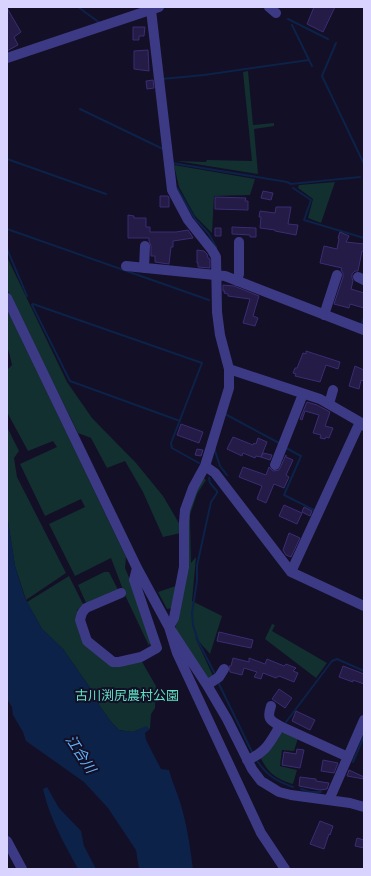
<svg xmlns="http://www.w3.org/2000/svg" width="371" height="876" viewBox="0 0 371 876" font-family="Karla,'Noto Sans JP',sans-serif">
<style>
.green{fill:#12302f}
.water{fill:#0c2248}
.lines{fill:none;stroke-linecap:round;stroke-linejoin:round}
.stream{stroke:#0c2248;stroke-width:2}
.building{fill:#241b47;stroke:#3b2d73}
.minor{stroke:#3d3a85;stroke-width:10}
.labels{text-anchor:middle;stroke-width:4;stroke-linejoin:round;paint-order:stroke}
.park-label{font-size:13px;fill:#5fe0c0;stroke:#130f26}
.water-label{font-size:14px;font-style:italic;fill:#62b6ff;stroke:#130f26}
</style>
<rect width="100%" height="100%" fill="#130f26"/>
<path class="green" d="M248,71L253,125L274,123V126L254,129L258,174L177,161L206,162L207,160L252,161L243,72Z
M174,165L255,179L250,195L214,196L212,233L195,216L179,187Z
M335,182L321,223L308,218L313,199L298,188L299,185Z
M7,257L67,382L92,418L136,463L163,496L180,525L181,533L163,537L143,492L125,461L107,468L91,438L78,433L7,289Z
M7,309L126,557L125,568L131,582L151,640L149,646L125,595L111,558L75,576L49,524L85,507L81,499L45,516L20,464L57,447L53,441L28,451L7,412V370L12,365L9,352L7,347Z
M7,427L19,451L14,458L17,477L66,573L26,600L15,566L7,515Z
M203,477L206,480L197,494L190,515L191,563L196,557L192,601L222,616L210,654L195,637L214,678L209,681L175,629L181,607L188,509Z
M104,572H109L118,590L87,605L78,585Z
M69,576L84,606L77,610L80,636L110,663L120,667L141,660L156,686L155,708L151,714L150,729L146,727L133,732L119,730L112,723L99,705L97,698L63,649L42,629L27,602Z
M176,586L173,608L167,609L158,592Z
M272,624L275,625L272,631L327,663L316,678L265,639Z
M285,732L298,738L294,751L282,750L280,766L297,770L293,784C277,779 270,775 261,759L280,733Z"/>
<path class="water" d="M7,515L15,566L25,598L42,629L63,649L97,698L99,705L112,723L119,730L133,732L146,726L150,729L145,733L146,740L161,769L169,770C171,779 175,787 178,796C186,818 190,846 193,869H139L136,850L108,808L84,782L26,741L23,732L13,715L12,707L7,699Z
M47,787L59,808L81,831L84,846L96,869H78C64,843 49,817 43,789Z"/>
<g class="lines">
<path class="stream" d="M78,7L100,23
M288,19L328,39
M292,25L312,66
M336,43L322,76L364,164
M162,79L204,75L309,60
M80,109L163,149
M7,159L106,194
M172,163L287,182L291,184L360,177
M177,188L195,219L209,234L216,247
M293,188L311,200L304,220L364,238
M7,229L209,300
M7,249L27,296
M361,325L364,318
M225,414L279,443
M180,421L70,381L32,305L33,304L202,363L171,443L172,448L199,463
M286,448L301,456L284,495L316,511
M215,449V451L220,466L227,475
M209,478L210,483L217,491V493L211,502L205,529L197,566V581L192,613L193,625L198,641L216,676
M218,682L253,754
M286,722L332,661L337,659L364,671
M256,759C266,775 276,781 293,787
M353,762L364,736
M301,789L310,792H321"/>
</g>
<path class="building" d="M314,7H335L323,32L307,24Z
M7,8L21,32L14,37L18,45L7,51Z
M133,27H145L144,36H139V40H133Z
M148,50L149,71L134,69V51Z
M153,80L154,88L147,89L146,81Z
M263,191L273,193L271,200L261,198Z
M160,196H168L169,198V207H160Z
M215,197L246,198L245,201H248V210L215,209Z
M276,207H291L288,224L298,225L296,235L275,231V230L260,228L261,217H259L260,211L275,213Z
M128,215L134,216V218H146V227H150V232H176L188,230L192,236L193,238L173,241V247H171L169,264L155,262V256H151V246L149,241V238H128Z
M232,227L256,228V237H250V235L232,234Z
M215,228H221V236H215Z
M340,232L349,236L346,242L364,244V252L362,251L358,271H355L352,274V278L353,281L351,289L364,293V308L350,304L349,308L334,304L343,277V273L341,270L342,268L320,263L324,246L337,249L339,239L338,238Z
M197,250L204,251L207,254L208,258L210,259V268L198,267V263H197Z
M223,285L234,286L259,296L253,316L258,318L255,326L243,323L250,299L228,296V294L224,293L225,291H223Z
M306,351L340,362L338,369L326,365L320,382L295,376L296,374L293,373L295,368H297L303,353L306,354Z
M355,366L364,370V381L361,380L359,389L349,386Z
M307,402L317,405L330,412L325,426L333,428L329,438L326,437L325,439L320,438L321,435L313,433L319,415L305,411L302,420L300,419Z
M181,424L203,432L199,443L177,435Z
M233,437L253,445L254,443L256,444L258,438L267,442L261,457L256,456L255,458L243,453L242,456L227,449Z
M197,449L203,450L201,456L195,455Z
M263,453L272,455L270,460L261,457Z
M286,455V457L293,460L286,475L289,477L284,488L274,484L266,503L257,499L262,486L239,477L243,467L266,475L269,467L273,471L279,470Z
M284,505L302,513L297,524L279,516Z
M304,507L312,511L310,516L302,512Z
M289,533L300,538L291,557L286,555L283,550Z
M219,632L253,640L251,648L217,641Z
M233,658L249,662V658L265,664L267,659L284,666L286,664L296,668L293,671L298,673L294,682L279,676L276,678L263,673L261,679L254,677L257,672L244,668L242,675L230,672L229,666H231Z
M343,666L364,674V684L353,680V682L339,677Z
M279,689L292,698L285,708L272,699Z
M296,711L315,720L310,730L292,721Z
M297,749L304,750L300,768L282,765L284,752L296,754Z
M323,760L338,763L334,773L321,771Z
M349,770L364,777V779L347,776Z
M300,777L316,779V781L329,783L327,789L320,790L299,786Z
M320,821L333,826L330,835L329,834L324,849L310,844Z
M357,838L364,840V848L355,846Z"/>
<g class="lines">
<path class="minor" d="M269,7L276,13
M151,10L172,190L188,220L212,250L216,257L217,312L220,335L229,369V388L205,466L193,488L185,510L184,522V567L174,618L169,627L177,653L261,833L285,869
M7,58L159,7
M126,266L225,276L364,330
M144,268L145,246
M358,277L364,280
M237,281L239,274V242
M7,298L137,568L169,627L207,685L227,719L252,769L261,781L279,792L291,795L350,803L364,807
M324,315L337,275
M229,369L320,399L360,422L364,426
M329,404L333,390
M275,465L303,394
M205,466L215,473L291,572L364,606
M291,572L360,422
M121,593L86,608L82,613L80,620L87,641L113,662H119L141,657L157,648L134,580L137,568
M207,685L219,677L224,669
M271,706C267,718 269,720 280,726
M247,760C266,753 270,742 280,726L348,757
M329,800L364,720
M7,841L22,869"/>
</g>
<g class="labels">
<g class="park-label">
<text x="127" y="700">古川渕尻農村公園</text>
</g>
<g class="water-label">
<text transform="translate(81 754) rotate(57)" y="5">江合川</text>
</g>
</g>
<rect width="371" height="876" fill="none" stroke="#d9d4ff" stroke-width="16"/>
</svg>
